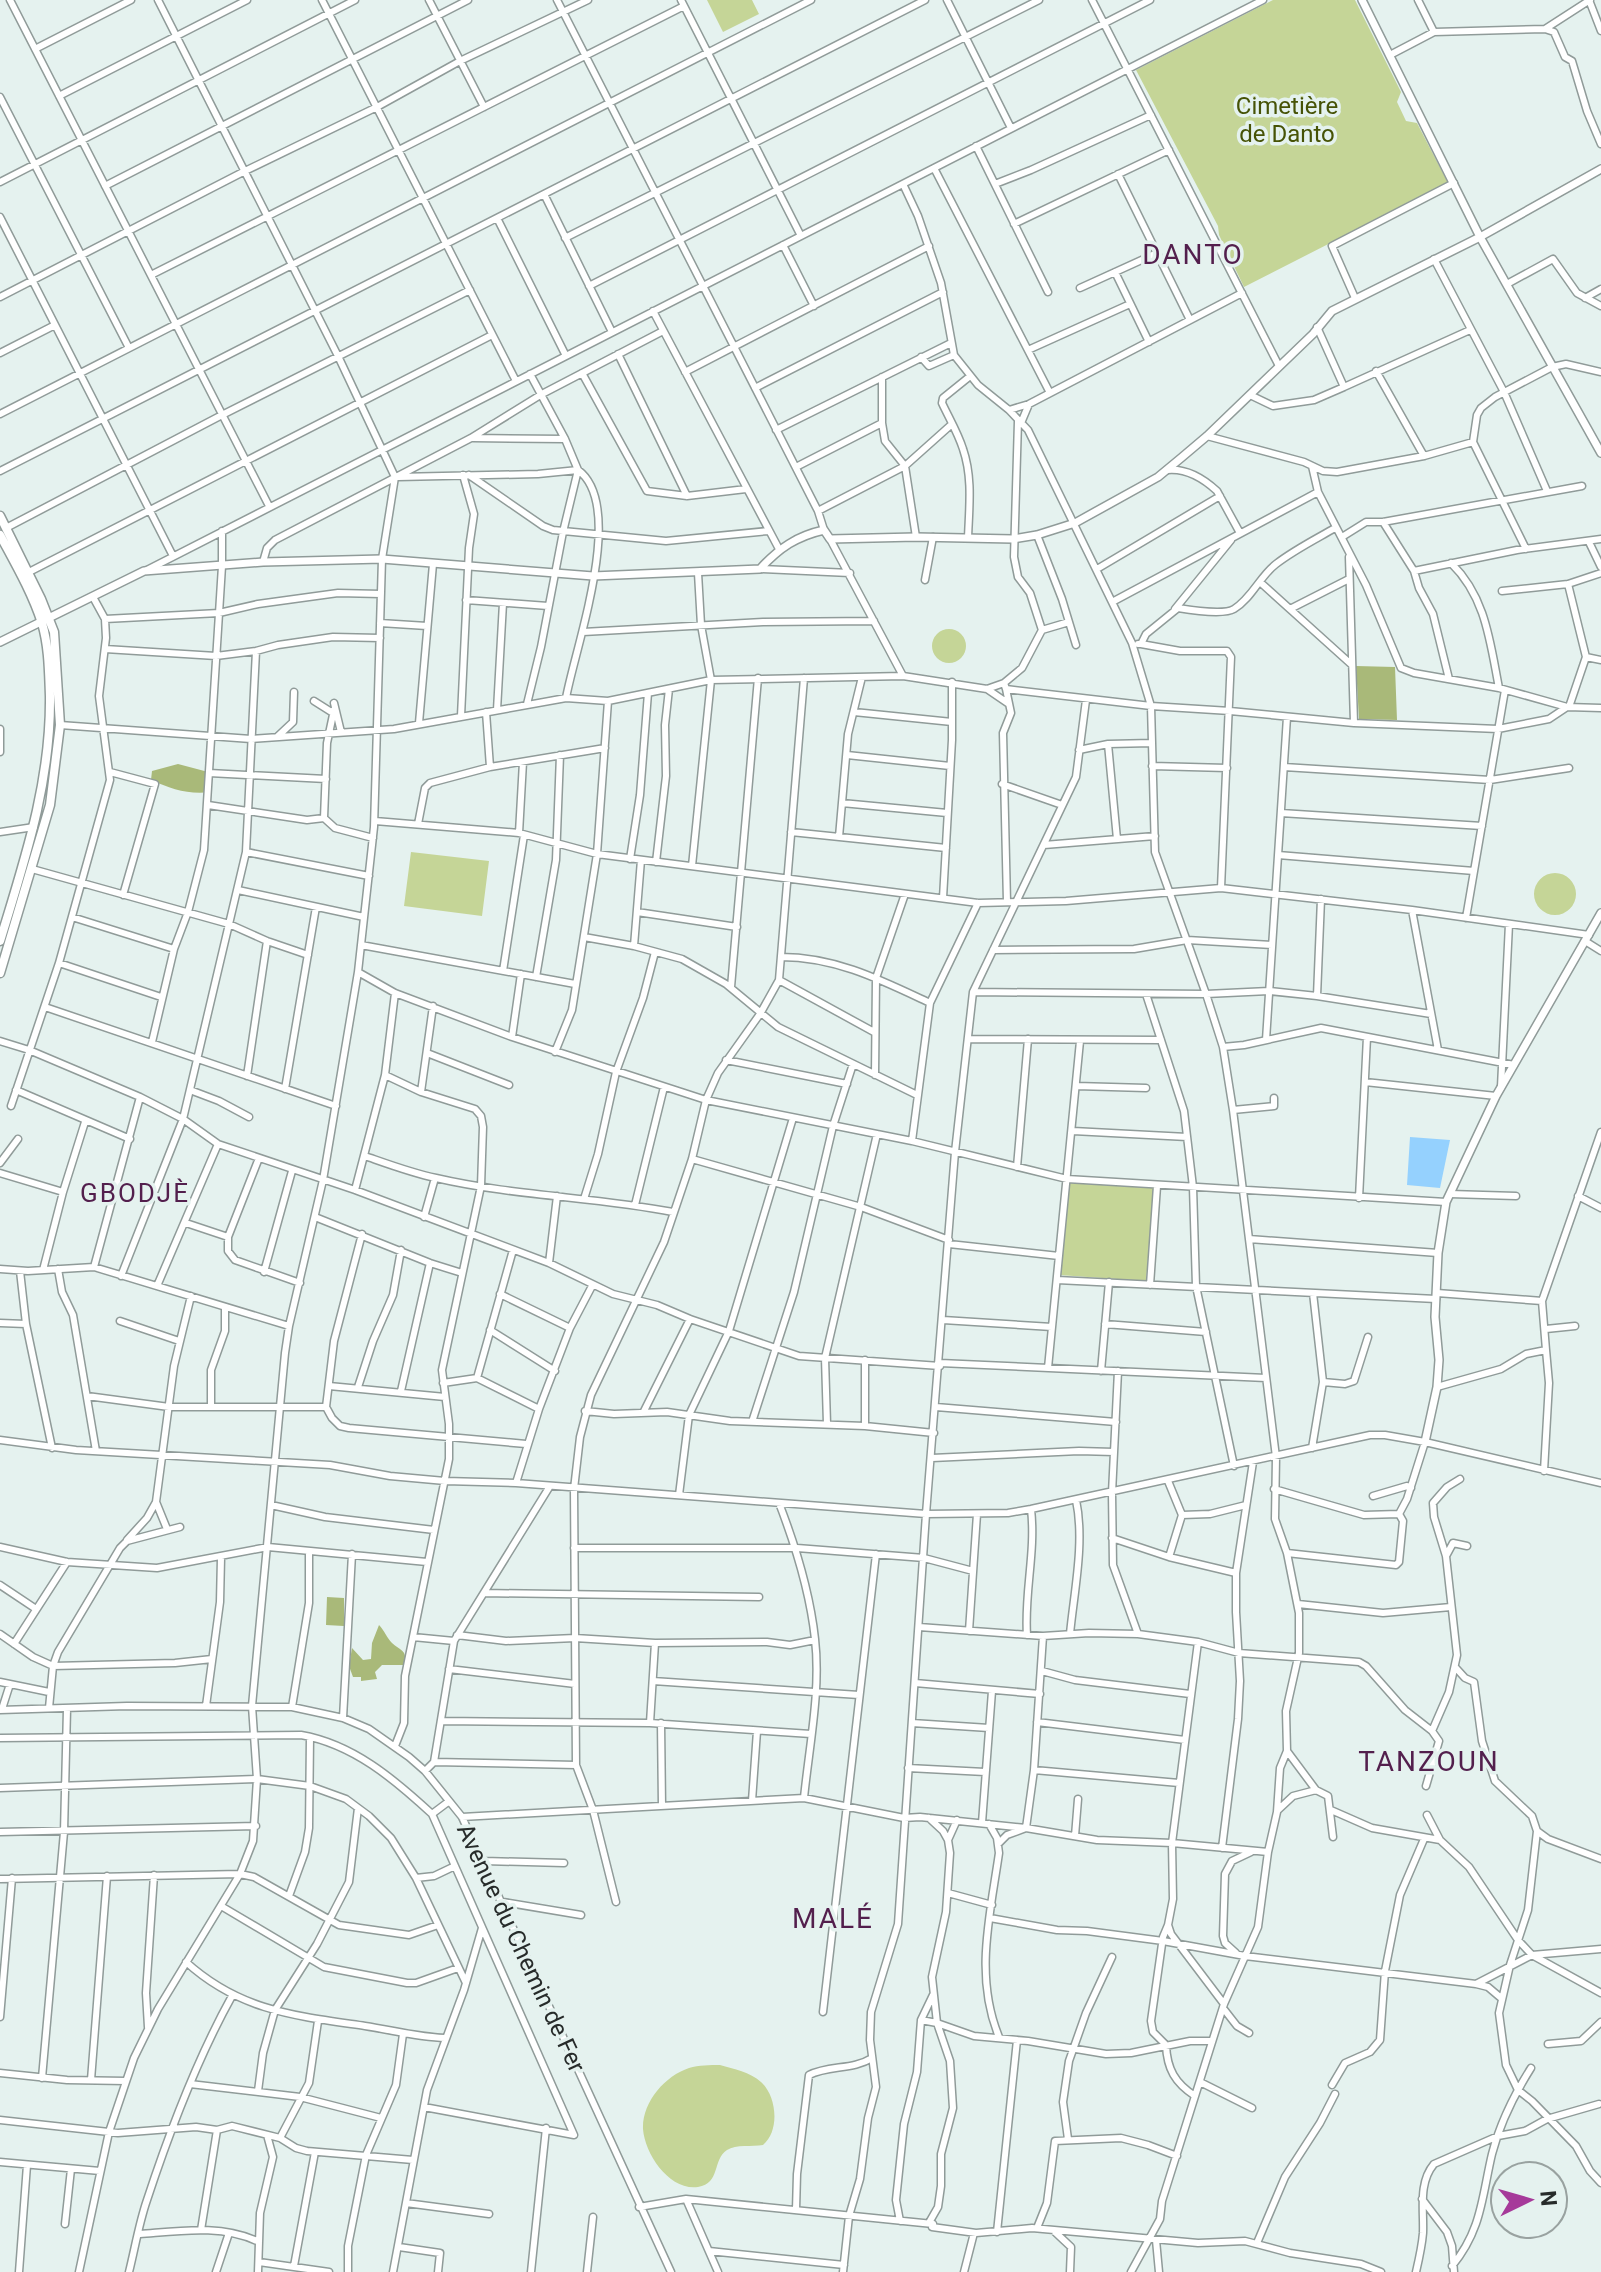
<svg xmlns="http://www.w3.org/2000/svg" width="1601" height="2272" viewBox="0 0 1601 2272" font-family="Roboto,sans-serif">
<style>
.green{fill:#c5d597}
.forest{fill:#a9b979}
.water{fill:#95d1fe}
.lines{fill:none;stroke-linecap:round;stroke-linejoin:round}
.minor-casing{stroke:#909b99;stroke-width:9}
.tertiary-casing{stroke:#909b99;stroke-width:10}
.secondary-casing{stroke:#909b99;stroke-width:11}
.minor{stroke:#fff;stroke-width:6}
.tertiary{stroke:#fff;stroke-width:7}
.secondary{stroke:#fff;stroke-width:8}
.labels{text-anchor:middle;stroke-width:7;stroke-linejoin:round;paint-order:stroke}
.park-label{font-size:24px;fill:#465306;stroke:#e5f2ef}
.street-label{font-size:24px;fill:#272b2a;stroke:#e5f2ef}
.neighbourhood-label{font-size:26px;letter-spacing:2px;fill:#531f4d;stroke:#e5f2ef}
.quarter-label{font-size:28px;letter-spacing:2px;fill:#531f4d;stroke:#e5f2ef}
</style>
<rect width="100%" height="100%" fill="#e5f2ef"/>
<path class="green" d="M707,0H752L759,14L723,32Z
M1273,0H1355L1401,92L1397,102L1406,121L1417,123L1448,183L1244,287L1219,235L1218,226L1136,70Z
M932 646a17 17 0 1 1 34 0a17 17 0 1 1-34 0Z
M411,852L489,861L482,916L404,906Z
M1534 894a21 21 0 1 1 42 0a21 21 0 1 1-42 0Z
M1068,1183L1154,1188L1146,1281L1059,1275Z
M720,2065C734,2069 750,2072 761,2082C777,2096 780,2131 763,2145C752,2147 736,2144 727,2150C712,2160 721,2183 698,2187C670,2191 645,2155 643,2129C642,2102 665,2076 689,2068C699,2065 710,2065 720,2065Z"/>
<path class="forest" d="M1356,666L1395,667L1397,720L1359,719Z
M178,764L212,773L211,792C189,795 171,789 151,780L152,771Z
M327,1597L344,1598V1626L326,1625Z
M379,1625C384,1630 387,1638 392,1643C401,1651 408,1650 404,1665H382L375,1672L377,1679L361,1681V1677H353L349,1666L352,1648L363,1660L371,1659L372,1643Z"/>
<path class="water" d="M1410,1137L1450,1140L1440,1188L1407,1185Z"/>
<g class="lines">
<g class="minor-casing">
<path id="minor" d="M10,0L269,506
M322,0L516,381
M429,0L484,107
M557,0L818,511L824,530
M681,0L801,236
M947,0L1011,128
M1092,0L1279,366
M1418,0L1434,32
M1589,0L1601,31
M1545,29L1554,32L1565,57L1572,61L1587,111L1601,144
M35,49L131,0
M1390,55L1434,32L1545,29L1590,0
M59,96L247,0
M0,97L129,348
M976,146L1048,292
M934,168L1050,393
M1118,174L1190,320
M0,182L355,0
M903,184L918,216L941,283L954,355L978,385L1009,410L1028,430L1132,643L1151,706L1155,852L1206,994L1223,1047L1233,1110L1276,1457L1275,1519L1287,1553L1299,1613V1653L1286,1711L1287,1751L1280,1768L1277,1812L1268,1852L1258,1927L1224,2004L1162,2201L1160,2219L1131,2272
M995,184L1031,170L1151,115
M105,186L468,0
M544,194L612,332
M0,217L173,556
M497,218L566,356
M1014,224L1169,150
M565,238L1039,0
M783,245L814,306
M1434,259L1504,392L1547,491
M1115,272L1149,342
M151,275L684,6
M1507,284L1553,259L1577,293L1601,306
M589,286L1150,0
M1080,288L1157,253
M0,297L245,171L377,107L460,61L588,0
M1355,298L1332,246L1454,183
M1585,298L1601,289
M653,311L779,549
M1317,327L1344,387L1470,330
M1028,350L1130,304
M0,353L55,325
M618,354L687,496
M921,357L929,366L954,355
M1376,371L1424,456
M685,372L929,246
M582,373L647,491L687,496L746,489
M882,377V423L885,441L905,466L916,537
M755,388L943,292
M1250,395L1273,406L1314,400L1344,387
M1009,410L1029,404L1242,293
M0,414L811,0
M1018,421L1014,557L1018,577L1030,593L1042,630
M1021,423L1029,404
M776,430L951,343
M1207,436L1304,462L1323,471L1337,472L1424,456L1473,442
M473,438L565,439
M1312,466L1318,492L1366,585L1401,668L1414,673L1499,688L1567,707L1601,708
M796,467L882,423
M1167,470C1186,468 1204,479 1217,491L1240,533
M0,471L925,0
M469,475L543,526L553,530L666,541L768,531
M398,477L538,474L578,470C627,506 575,648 566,698
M818,511L905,466L952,424
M1383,522L1414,571L1419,588L1433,614L1449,679
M6,528L222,415L470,290
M1037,535L1062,599L1076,645
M1342,537L1366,522H1383L1582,486
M968,538C969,509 973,478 963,449C958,433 949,418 942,403L943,398L969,377
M830,539L903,676
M1589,542L1601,567
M1526,549L1473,442L1477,415L1481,408L1495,397L1552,367L1566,364L1601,372
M1349,557L1354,723
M263,562L267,548L275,540L471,438L542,394L663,331
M1451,563C1486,597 1490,642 1499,688
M760,569L850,573
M1097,569L1220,496
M147,570L1263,0
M1414,571L1517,550L1601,539
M29,572L492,335
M925,580L933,537
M1261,583L1352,665
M1568,584L1586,657L1569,707
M1502,591L1568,584L1601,573
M466,600L548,606
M1114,601L1318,492
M1175,609L1231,540
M1290,609L1349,579
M105,619L219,613L258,604L338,593L381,594
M380,623L427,626
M583,632L763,622L874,621
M1138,644H1141L1146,634L1178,608C1190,610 1224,615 1234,609C1252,598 1260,576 1276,564C1294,550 1316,539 1335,528
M1141,644L1180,651H1227L1231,657L1221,888
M105,649L216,656L256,651L278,645L333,637L380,638
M1586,657L1601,660
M1004,683L1022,668L1042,630L1069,622
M987,689L1009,704
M1006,689L1011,713L1003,733L1007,902
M314,701L333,713
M334,703L341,732
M527,704L541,647L563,532L578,470L565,439L530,374
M497,710L503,603
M486,712L490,767
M854,712L952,722
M461,716L469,548L474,514L463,475
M419,723L433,564
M60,725L251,739L394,729L566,698L608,701L711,680L903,676L987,689L1004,683L1006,689L1151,706L1230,711L1354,723L1498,729L1549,719L1567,707
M0,729V752
M277,737L293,722L294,692
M1108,744L1117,839
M1079,750L1108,744L1152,743
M847,755L950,766
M1152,766L1227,768
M1284,767L1490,780L1569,768
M110,772L155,784L123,895
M209,773L326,779
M1002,784L1062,805
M842,803L947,813
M208,805L307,820L324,818L335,828L373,838
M1281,813L1482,826
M324,818L327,743L334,710
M375,821L519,833L597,854L978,903L1066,901L1221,888L1412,910L1589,935
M418,824L425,788L430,783L490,767L605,748
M0,832L34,827
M791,832L946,848
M519,833L523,762
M839,837L848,734L862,677
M1044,845L1155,836
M246,852L369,876
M1278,855L1474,871
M630,859L640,795L648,693
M656,862L666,776L665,725L669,689
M692,866L711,680L701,625L698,573
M32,869L229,924L267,941L308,955
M238,890L364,917
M943,898L952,740V682
M1412,910L1438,1050
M637,912L737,927
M72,917L174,949
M1466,918L1505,690
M584,937L634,946L682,959L726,984L778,1027L917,1095
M1585,941L1601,951
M361,945L575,984
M634,946L641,860
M993,950L1134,949L1187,940L1272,945
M781,957C836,957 881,980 930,1003
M59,963L161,997
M503,971L524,835
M358,972L395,993L512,1037L706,1100L912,1141L1067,1179L1446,1202
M536,977L556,860L560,755
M779,980L874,1032
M731,987L758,678
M973,992L1206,994L1269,991L1317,996L1431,1014
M1146,994L1184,1111L1193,1187L1196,1286L1234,1466
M1317,996L1321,899
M45,1007L336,1106
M512,1037L521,974
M969,1039L1161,1040
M1266,1040L1287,717
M0,1041L29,1050L140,1097L183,1119L218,1144L355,1190L549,1263L613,1294L657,1305L690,1319L799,1356L940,1366
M152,1042L174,949L188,912L204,850L222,566V531
M1223,1047L1244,1045L1321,1028L1514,1065
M555,1052L572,1010L597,854L608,701
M427,1053L509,1085
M726,1060L847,1084
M385,1075L421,1092L475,1109L481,1116L483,1127L481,1186L442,1370L449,1424V1459L405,1676L404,1723L395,1746
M875,1075L876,978L905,894
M247,1076L267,941
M1365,1082L1496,1096
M1076,1086L1146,1088
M1501,1087L1509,924
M285,1089L316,907
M16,1090L130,1139
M190,1090L219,1101L249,1117
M421,1092L433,1006
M11,1106L59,963L110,780L99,696L106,638L105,619L93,597
M1233,1110L1274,1106V1098
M1073,1131L1187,1137
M912,1141L930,1003L978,903
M365,1156C388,1164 412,1173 436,1178C514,1196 595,1197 673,1212
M259,1158L228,1237V1251L235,1260L300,1283
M692,1159L861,1207L949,1240
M0,1163L18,1139
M1017,1167L1028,1039
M0,1173L63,1192
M355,1190L385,1075L395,993
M1450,1194L1516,1196
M1578,1196L1601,1208
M1359,1198L1367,1037
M584,1199L598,1154L616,1072L643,998L655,952
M635,1205L664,1087
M315,1217L430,1263L462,1273
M424,1217L435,1178
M186,1223L228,1237
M362,1234L334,1341L326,1407L332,1418L340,1426L349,1428L526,1444
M1249,1239L1438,1253
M949,1244L1059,1256
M549,1263L557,1196
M94,1267L140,1097
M0,1269L28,1271L94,1267L289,1326
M58,1269L62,1292L73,1315L96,1451
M43,1270L63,1192L85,1122
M20,1271L26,1324L52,1448
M264,1272L292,1171
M121,1276L183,1119L246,852L256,651
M1057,1280L1436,1299
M1150,1285L1157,1186
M157,1286L218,1144
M1437,1293L1542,1301
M500,1294L570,1328
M943,1320L1052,1327
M120,1321L179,1341
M0,1323L26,1324
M1105,1324L1206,1332
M1546,1329L1575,1326
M490,1330L555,1371
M940,1363L1266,1378
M1048,1368L1080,1041
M1101,1371L1109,1282
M1118,1371L1112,1493L1113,1565L1138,1634
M477,1378L513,1250
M1323,1382L1345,1384L1354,1381L1368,1337
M443,1383L477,1378L539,1409
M329,1386L445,1397
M358,1387L373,1341L393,1295L401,1250
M1437,1387L1501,1369L1526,1354L1546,1350L1542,1301L1601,1132
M401,1391L430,1263
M87,1396L169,1407H326
M211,1406V1370L225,1331V1307
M936,1407L1116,1422
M585,1411L614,1414L667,1412L730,1421L865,1426L934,1433
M644,1411L690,1319
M752,1422L794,1292L833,1126L853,1064
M827,1424L825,1358L877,1134
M865,1426V1360
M0,1440L76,1450L330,1465L390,1476L445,1481L516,1483L926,1514L1008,1513L1031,1509L1370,1435H1385L1425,1442L1601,1483
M1312,1448L1323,1382L1313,1293
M932,1458L1079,1451L1114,1452
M1544,1471L1549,1383L1546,1350
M1168,1481L1182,1515L1210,1514L1246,1505
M516,1483L539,1409L570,1328L592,1286
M1274,1489L1364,1515L1399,1514L1407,1499L1425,1442
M679,1495L689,1415L729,1331L793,1118
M1373,1496L1407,1486L1411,1488
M779,1503C796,1547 810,1593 815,1639C821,1691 809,1747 804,1798
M271,1505L325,1517L434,1530
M1182,1515L1169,1557L1236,1573
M167,1529L156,1502L174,1366L191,1296
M1112,1538L1169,1557
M127,1540L147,1518L156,1502
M0,1547L67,1562L157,1568L268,1547L427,1562
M574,1548H797L924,1558L973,1571
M1287,1553L1396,1565L1399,1562L1403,1521L1399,1514
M1446,1556L1453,1543L1467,1546
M0,1585L36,1609
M484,1593L759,1597
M1298,1604L1383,1613L1451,1607
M919,1627L1043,1636L1089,1633L1138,1634L1198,1642L1172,1843L1173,1899L1168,1925L1171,1934L1224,2004
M969,1631L977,1514
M0,1634L33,1657L53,1666L175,1663L212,1659
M1070,1634C1074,1592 1085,1542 1076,1500
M457,1635L506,1641L575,1638L655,1643L767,1642L790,1645L815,1640
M1027,1635C1024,1593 1036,1552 1031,1509
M413,1637L454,1641
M1198,1642L1239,1653L1359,1662L1366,1666L1405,1710L1432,1731L1439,1741L1426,1786
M14,1644L67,1562
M1455,1667L1465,1678L1474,1682L1482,1741L1495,1781L1532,1816L1537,1831L1528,1910L1510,1965L1499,2013L1506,2065L1518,2090L1532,2101L1576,2146L1590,2171L1601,2183
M449,1669L575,1684
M1042,1671L1075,1680L1190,1694
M653,1681L859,1695
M0,1682L49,1692
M915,1683L1040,1694
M206,1706L220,1602L221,1558
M292,1707L309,1603V1551
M49,1708L53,1666L58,1652L120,1548L127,1541L180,1527
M2,1709L10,1684
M0,1710L127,1706L292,1707L343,1718L369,1729L409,1757L425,1771L462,1817L671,2272
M343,1718L352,1554
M441,1721L650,1723L811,1734
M1037,1722L1185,1740
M650,1723L655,1643
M661,1723L662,1806
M912,1723L989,1728
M1432,1731L1449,1692L1457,1655L1446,1556L1434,1517L1433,1503L1447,1487L1460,1479
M0,1738L301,1735C353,1744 394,1779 432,1814L574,2135
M1287,1751L1316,1790L1328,1796L1333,1837
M434,1762L576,1765
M908,1768L985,1772
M1034,1770L1179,1783
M425,1771L434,1762L454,1641L550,1486
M0,1788L257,1779L310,1786L346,1799L369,1816L391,1838L416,1878L434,1876L455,1866
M752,1801L757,1731
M1278,1810L1293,1796L1316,1790
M1331,1810L1372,1828L1440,1840L1469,1867L1518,1940L1532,1955L1601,1993
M432,1814L448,1802
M1427,1815L1440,1840
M462,1817L804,1798L904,1818L920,1817L1026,1828L1097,1840L1172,1843L1268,1852
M929,1818L943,1831L948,1840L950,1853L946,1912L932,1977L937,2023L950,2061L953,2108L941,2154V2186L938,2207L930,2221L933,2224
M982,1823L992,1691
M989,1824L997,1838L999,1853C990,1916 974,1976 999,2037
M1537,1831L1548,1839L1601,1859
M0,1832L256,1826
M1075,1836L1078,1799
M948,1840L957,1820
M998,1844L1007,1835L1026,1828L1034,1770L1043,1636
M1222,1848L1238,1719L1240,1681L1236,1612V1573L1253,1462
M484,1861L564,1863
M416,1878L466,1983
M0,1879L240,1874L254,1877L339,1925L409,1935L438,1925
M948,1893L992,1905
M289,1896L305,1852L309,1828L310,1737
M503,1902L581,1915
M616,1902L593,1810L576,1765L574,1489L580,1437L591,1395L664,1242L692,1159L706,1100L718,1073L760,1014L779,980L804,678
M221,1906L324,1967L407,1983H416L458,1968
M990,1918L1057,1930L1087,1931L1163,1941L1245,1956L1476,1984L1532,1955L1601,1949
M1168,1925L1163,1937L1151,2021L1153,2032L1166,2045C1167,2069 1175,2083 1195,2096
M1236,1953L1225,1943L1223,1936L1225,1874L1232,1861L1251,1852
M186,1962C240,2011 296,2016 365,2026C392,2030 417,2037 445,2038
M1476,1984L1488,1987L1501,1998
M1223,2008L1237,2026L1249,2033
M823,2012L876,1554
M0,2017L12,1878
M921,2020L937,2023L974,2036L1028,2041L1106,2054L1131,2053L1190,2041H1212
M148,2027L146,1993L154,1875
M1548,2044L1581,2041L1601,2022
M0,2073L67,2080L126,2081
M42,2078L64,1832L67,1709
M91,2080L107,1876
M1200,2082L1252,2108
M190,2084L300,2097L381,2118
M1332,2085L1345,2063L1370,2052L1380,2040L1385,1971L1400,1895L1424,1839
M258,2091L263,2053L275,2010L317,1944L349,1882L358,1808
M424,2107L574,2135
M0,2120L118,2133L196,2127L217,2130L232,2126L280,2138L296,2148L307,2151L413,2160
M280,2138L309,2083L318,2021
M1068,2139L1063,2102L1069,2061L1086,2013L1112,1957
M0,2162L100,2171
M686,2199L718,2272
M1422,2199L1447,2232L1452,2246L1454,2272
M406,2203L489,2214
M639,2207L686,2199L933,2224L932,2227L976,2233L1032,2228L1198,2243L1245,2241L1290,2253L1361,2264L1381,2272
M796,2210L797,2174L809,2075C829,2065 853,2070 872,2058
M900,2221L896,2200L904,2124L917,2072L921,2020L933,1995
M65,2224L71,2169
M1037,2228L1047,2203L1055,2141L1121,2138L1148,2145L1177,2156
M201,2230L217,2130
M997,2232L1017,2040
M1055,2232L1071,2247L1070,2272
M140,2234C179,2231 222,2224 259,2242
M1156,2240L1159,2272
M1257,2243L1285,2177L1320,2123L1335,2094
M399,2247L440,2253L438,2272
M709,2251L844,2265
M259,2262L329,2272
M294,2266L315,2152
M1452,2266C1482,2230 1482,2196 1492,2154C1500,2123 1514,2095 1531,2068
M19,2272L27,2165
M79,2272L109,2132L134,2058L158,2009L240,1874L253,1841L257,1779L252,1706L285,1353L289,1326L323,1180L358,972L374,827L382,559L395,477L338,356L158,0
M129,2272C135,2248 139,2223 147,2200C170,2130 196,2061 232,1996
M216,2272L229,2233
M258,2272L260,2213L273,2157L267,2135
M348,2272V2246L366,2155L396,2085L403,2034
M393,2272L427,2090L464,1990L482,1928
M531,2272L546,2128
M587,2272L593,2217
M843,2272L849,2216L860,2179L868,2118L876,2087L870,2040L871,2012L898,1924L926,1514L955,1152L973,992L1076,777L1086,700
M964,2272L974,2233
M1416,2272C1419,2259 1422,2246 1423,2233C1424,2210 1418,2183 1434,2164L1498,2136L1525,2131L1547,2119L1599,2104"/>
</g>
<g class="tertiary-casing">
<path id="tertiary" d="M1362,0L1480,237L1601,453
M0,642L144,571L263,562L382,559L593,576L760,569C779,548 797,536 824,530L830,539L916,537L1013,539L1037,535L1075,523L1158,477L1181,458L1207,436L1313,334L1332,311L1480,237L1601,169
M1425,1442L1437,1387L1439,1360L1435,1317L1438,1253L1446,1202L1496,1096L1601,913"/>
</g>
<g class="secondary-casing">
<path id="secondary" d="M0,516L41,599L54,632L60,725L50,805L0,973
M0,535C15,563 32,592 42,623C49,647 49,671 50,696C51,782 25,859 0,941"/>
</g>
<use href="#minor" class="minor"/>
<use href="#tertiary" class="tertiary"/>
<use href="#secondary" class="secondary"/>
</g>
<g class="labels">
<g class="park-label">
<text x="1287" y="114">Cimetière<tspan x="1287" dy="28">de Danto</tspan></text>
</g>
<g class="street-label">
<text transform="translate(521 1948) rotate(65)" y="8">Avenue du Chemin de Fer</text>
</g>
<g class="neighbourhood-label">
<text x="135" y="1202">GBODJÈ</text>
</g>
<g class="quarter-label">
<text x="1193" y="264">DANTO</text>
<text x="1429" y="1771">TANZOUN</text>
<text x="833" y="1928">MALÉ</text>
</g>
</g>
<g transform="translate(1529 2200) rotate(85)"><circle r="38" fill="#e5f2ef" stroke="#99a2a0" stroke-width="2"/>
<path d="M0-6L14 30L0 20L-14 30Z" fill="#a63a9a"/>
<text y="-12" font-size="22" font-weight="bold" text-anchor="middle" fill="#272b2a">N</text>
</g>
</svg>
